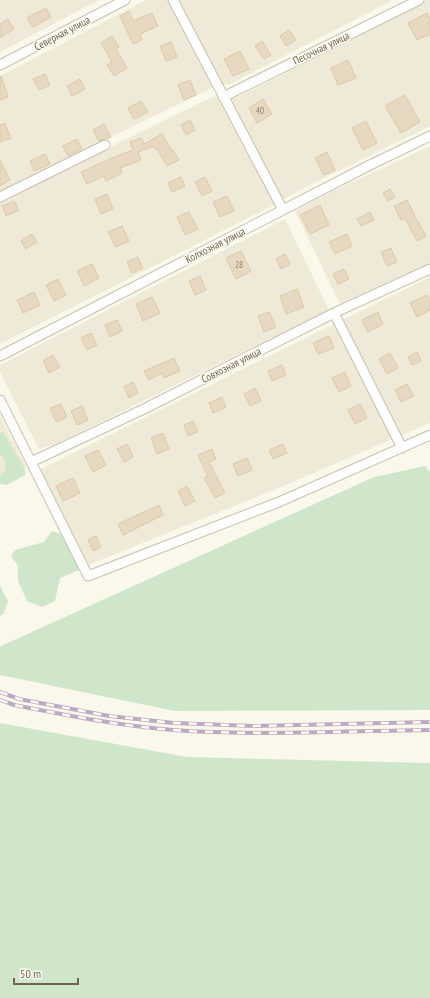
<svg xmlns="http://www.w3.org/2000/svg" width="430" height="998" viewBox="0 0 430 998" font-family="'PT Sans Narrow',sans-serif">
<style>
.residential{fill:#eeead7}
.green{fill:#cfe6ca}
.building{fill:#e7d9c1;stroke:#ddc9a8}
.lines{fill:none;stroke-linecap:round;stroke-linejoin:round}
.minor-casing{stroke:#c8c0af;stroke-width:11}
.minor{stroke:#fff;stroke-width:9}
.rail-casing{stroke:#bea9c3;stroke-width:4}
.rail{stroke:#fdfbf1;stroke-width:2.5;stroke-dasharray:8;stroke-linecap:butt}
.labels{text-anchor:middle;stroke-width:3;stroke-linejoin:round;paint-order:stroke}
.number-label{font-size:9px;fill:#8f826d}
.street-label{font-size:11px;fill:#726551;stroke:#fdfbf1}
</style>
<rect width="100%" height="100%" fill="#faf8eb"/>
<path class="residential" d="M0,0H99L0,52Z
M146,0H393L230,84L218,85L0,191V76Z
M427,0H430V126L302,189L270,207L0,344V201L212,97L236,98Z
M430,146V263L340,304L295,211L329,193Z
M285,219L329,310L58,443L39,449L0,372V365Z
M430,277V423L274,490L88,565L41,469L332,325Z
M0,416L26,467L0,479Z"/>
<path class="green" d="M3,432L25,469V475L7,485L0,484V476L5,471V460L0,454V433Z
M425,466L430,472V710L175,711L0,675V648L1,646L374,477Z
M52,531L61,534L79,570L60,578L55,601L42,607L27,601L18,581V566L11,556L15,550L44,542Z
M0,586L8,601L4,613L0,616Z
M0,723L187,757L430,763V998H0Z"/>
<path class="building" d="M46,8L51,17L33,27L27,18Z
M129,11L133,21L152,13L158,26L140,34L142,40L133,44L120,16Z
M427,13L430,20V34L417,40L408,23Z
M8,19L14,29L0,38V24Z
M289,30L296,40L286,46L280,36Z
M112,36L119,47L116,49L127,68L114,76L107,65L112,62L101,43Z
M262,41L271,55L264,59L255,46Z
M171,42L177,57L166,61L160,46Z
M240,51L249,69L233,76L224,59Z
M348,60L356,78L338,85L331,68Z
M45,74L50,85L39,90L33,79Z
M0,76H1L8,97L0,100Z
M80,79L85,89L72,96L67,86Z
M190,80L196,95L184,100L178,85Z
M405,95L420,122L401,133L385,106Z
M263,99L272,114L257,123L249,108Z
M141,101L148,112L134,119L128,108Z
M190,120L195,130L186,135L181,125Z
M366,121L377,143L363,150L352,128Z
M5,123L11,138L0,142V125Z
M104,124L111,137L99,141L93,130Z
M162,134L172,151L173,150L179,160L167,166L157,149L156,150L153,146L138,152L141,160L120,168L122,173L106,181L104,176L87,184L81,172L114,157L133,150L130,142L141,138L144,144Z
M77,139L82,149L68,156L63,146Z
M327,152L335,170L324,175L315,158Z
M45,154L50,164L34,171L30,161Z
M0,160L10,180L0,186Z
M181,177L185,186L172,192L168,183Z
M205,177L212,191L202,196L195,182Z
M390,189L395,197L388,201L383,193Z
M107,194L113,209L101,214L95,199Z
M227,196L234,211L220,217L213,202Z
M407,200L417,221H418L426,236L417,241L405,218L401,220L394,206Z
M14,201L19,210L6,216L2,206Z
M320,205L329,225L310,234L300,215Z
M189,212L198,229L185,235L177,217Z
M370,212L374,220L361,226L357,219Z
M122,226L129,241L116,247L108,232Z
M32,234L37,242L26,249L21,241Z
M347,234L352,246L335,254L329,242Z
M391,248L397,262L387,266L381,252Z
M241,251L251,271L236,279L226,258Z
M285,254L290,264L281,269L276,259Z
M138,257L143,268L132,273L127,262Z
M92,264L99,278L84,286L77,271Z
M344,269L349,279L338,284L333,274Z
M200,276L206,290L195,295L189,281Z
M58,279L66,295L54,301L46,285Z
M297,289L304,307L286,314L280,296Z
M34,292L40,305L23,313L17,300Z
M427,295L430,301V310L417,317L410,303Z
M152,297L160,313L143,321L136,304Z
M269,312L276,327L264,332L258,316Z
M378,312L383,324L368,332L362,320Z
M117,320L122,331L110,337L105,325Z
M91,333L97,345L87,350L81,338Z
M329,336L334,348L318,354L313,343Z
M417,352L421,361L412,365L408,357Z
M390,353L398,368L387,374L379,359Z
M53,355L60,367L49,373L43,361Z
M174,358L180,371L164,378L162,373L149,380L144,371Z
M282,365L286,375L272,381L268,371Z
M345,372L351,386L339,392L332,378Z
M133,382L138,393L129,398L124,387Z
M407,384L414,396L401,402L395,390Z
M255,388L261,401L250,406L244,394Z
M222,397L226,407L213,413L209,403Z
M61,404L67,417L56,422L50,408Z
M360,404L367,418L355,424L348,410Z
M82,406L88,420L77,425L71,411Z
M193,421L198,432L188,436L184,425Z
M163,433L169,449L157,454L151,438Z
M127,444L133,457L124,462L117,449Z
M283,444L287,453L273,459L269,450Z
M212,449L216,459L209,462L225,493L215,498L204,478L208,476L198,455Z
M98,450L106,465L93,472L85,456Z
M247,458L252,470L238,476L233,464Z
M73,478L80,493L63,501L56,486Z
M187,486L195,501L185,506L178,491Z
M159,505L163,515L123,535L118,524Z
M96,536L101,547L93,551L88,540Z"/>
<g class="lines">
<g class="minor-casing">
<path id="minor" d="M173,0L283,210
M0,65L125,0
M223,97L419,0
M0,197L105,145
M334,313L402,448
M0,356L370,165L430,136
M0,400L88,576L279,502L430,435
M31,462L144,409L334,313L430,269"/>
</g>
<use href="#minor" class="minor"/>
<g class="rail-casing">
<path id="rail" d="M0,692L19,699L109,716L174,723L253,726L430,722
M0,700L14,705C67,715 119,726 173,730C258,736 344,731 430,730"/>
</g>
<use href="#rail" class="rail"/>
</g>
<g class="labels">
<g class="number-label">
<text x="260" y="114">40</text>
<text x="239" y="268">28</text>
</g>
<g class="street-label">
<text transform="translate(62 33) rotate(-28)" y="4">Северная улица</text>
<text transform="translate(321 48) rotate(-26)" y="4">Песочная улица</text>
<text transform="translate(215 245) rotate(-27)" y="4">Колхозная улица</text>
<text transform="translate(231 365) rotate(-27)" y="4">Совхозная улица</text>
</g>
</g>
<path d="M14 978v6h64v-6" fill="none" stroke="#726551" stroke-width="2"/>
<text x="20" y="978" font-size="12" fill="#726551" stroke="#fdfbf1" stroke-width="3" paint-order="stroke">50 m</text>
</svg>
